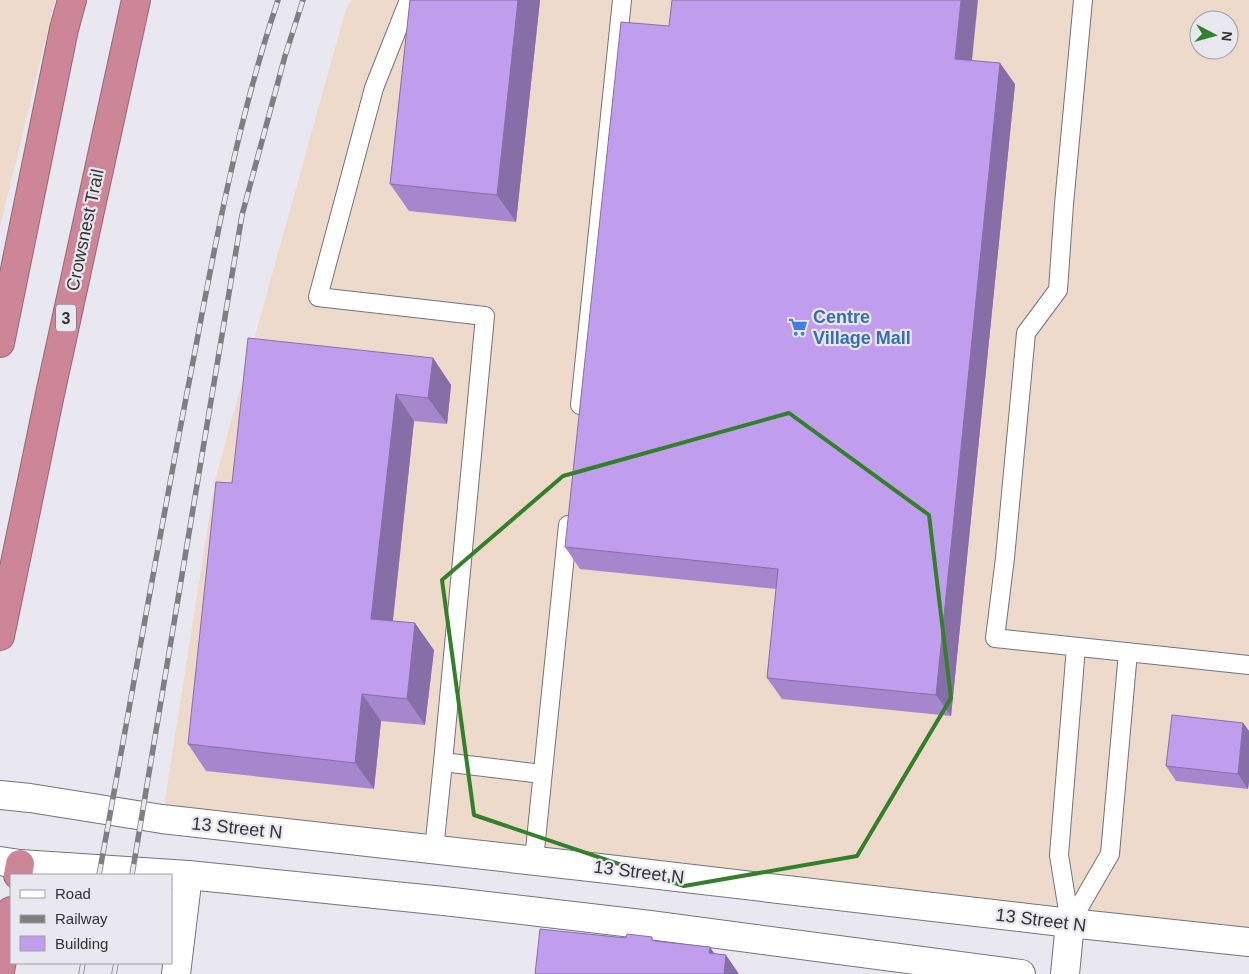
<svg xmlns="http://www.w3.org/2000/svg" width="1249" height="974" viewBox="0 0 1249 974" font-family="Helvetica,sans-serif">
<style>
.commercial{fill:#eedacb;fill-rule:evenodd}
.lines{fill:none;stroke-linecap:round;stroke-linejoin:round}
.lane-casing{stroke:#75737a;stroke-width:20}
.street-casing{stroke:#75737a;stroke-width:30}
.secondary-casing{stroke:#75737a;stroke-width:30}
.highway-casing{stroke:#976875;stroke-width:30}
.lane{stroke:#fff;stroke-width:18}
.street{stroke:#fff;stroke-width:28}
.secondary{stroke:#fff;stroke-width:28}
.highway{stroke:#cd8598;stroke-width:28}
.rail-casing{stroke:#7f7e83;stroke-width:5.5}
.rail{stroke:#e9e7ef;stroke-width:4;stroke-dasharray:11;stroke-linecap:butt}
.wall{fill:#a687cd}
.shaded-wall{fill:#876ea7}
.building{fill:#c19dee;stroke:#876ea7}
.marked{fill:none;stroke:#328029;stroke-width:4;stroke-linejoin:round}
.labels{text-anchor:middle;stroke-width:4.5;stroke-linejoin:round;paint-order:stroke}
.shield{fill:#e9e7ef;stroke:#6a686d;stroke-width:1}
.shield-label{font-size:16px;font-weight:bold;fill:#333235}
.street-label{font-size:18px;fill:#333235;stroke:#e9e7ef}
.shop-label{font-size:18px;font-weight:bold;fill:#366cbe;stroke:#e9e7ef;text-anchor:start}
</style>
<rect width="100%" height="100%" fill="#e9e7ef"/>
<path class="commercial" d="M0,0H55L0,227Z
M351,0H1249V937L162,819L215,480L345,12ZM1199,20H1229V50H1199Z"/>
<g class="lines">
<g class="lane-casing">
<path id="lane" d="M409,0L374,88L318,297L485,316L443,762
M1083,0L1064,204L1058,290L1026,333L1005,558L995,638L1249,665
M580,405L622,0
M434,850L443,762L542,774
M534,860L568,525
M1070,923L1110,854L1128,652
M1070,923L1059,855L1076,647"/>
</g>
<g class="street-casing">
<path id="street" d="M176,974L188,875
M1065,974L1070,923"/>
</g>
<g class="secondary-casing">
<path id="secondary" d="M0,795L30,798L162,819L599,868L1070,923L1249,942
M0,861L20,864L188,875L444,901L650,925L1021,974"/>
</g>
<g class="highway-casing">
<path id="highway" d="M0,343L64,29L72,0
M0,636L50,394L136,0
M18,875L20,864
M0,971L11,911"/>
</g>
<use href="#lane" class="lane"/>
<use href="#street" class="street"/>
<use href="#secondary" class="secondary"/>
<use href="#highway" class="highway"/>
<g class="rail-casing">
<path id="rail" d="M99,875C130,706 159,536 192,367C215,244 238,119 278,0
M132,875L242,215L285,56L303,0
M81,974L83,963
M114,974L116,963"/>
</g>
<use href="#rail" class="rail"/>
</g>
<path class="wall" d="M410,0H540L516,222L409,211L390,184Z
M972,60L1015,84L951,716L782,699L767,678L776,589L580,569L565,547Z
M433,358L451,385L447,424L414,421L393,621L434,650L425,725L381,721L374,789L206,771L188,744L232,483Z
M1243,723L1249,731V781L1248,789L1176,781L1166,766Z"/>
<path class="shaded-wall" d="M518,0H540L516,222L497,195Z
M961,0H978L970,80L955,59Z
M1000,63L1015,84L951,716L936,695Z
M433,358L451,385L447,424L428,398Z
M396,394L414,421L390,646L371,619Z
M415,623L434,650L425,725L407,699Z
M362,694L381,721L374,789L355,763Z
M1243,723L1249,731V781L1248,789L1238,774Z
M710,947L724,968L726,955L739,974H724L709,953Z"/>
<path class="building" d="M410,0H518L497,195L390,184Z
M672,0H961L955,59L1000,63L936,695L767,678L778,569L565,547L621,22L669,26Z
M248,338L433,358L428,398L396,394L371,619L415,623L407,699L362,694L355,763L188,744L216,482L232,483Z
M1172,715L1243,723L1238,774L1166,766Z
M540,929L626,938L627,934L652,937V940L655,941L710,947L709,953L726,955L724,974H535Z"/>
<path class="marked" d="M789,413L929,515L951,698L857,856L684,886L474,815L442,580L563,476Z"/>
<defs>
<g id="supermarket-bare" transform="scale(1.5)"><path d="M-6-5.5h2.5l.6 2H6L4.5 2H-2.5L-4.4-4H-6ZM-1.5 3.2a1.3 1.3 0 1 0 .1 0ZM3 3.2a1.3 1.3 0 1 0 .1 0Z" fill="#3f7fe0" stroke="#e9e7ef" stroke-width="2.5" paint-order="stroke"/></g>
</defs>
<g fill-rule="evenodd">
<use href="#supermarket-bare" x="798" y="327"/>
</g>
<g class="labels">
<rect class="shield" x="56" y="304.5" width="20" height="27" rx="4"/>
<g class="shield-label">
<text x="66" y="324">3</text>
</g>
<g class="street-label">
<text transform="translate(85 230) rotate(-78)" y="6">Crowsnest Trail</text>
<text transform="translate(237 828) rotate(6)" y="6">13 Street N</text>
<text transform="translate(639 872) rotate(7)" y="6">13 Street N</text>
<text transform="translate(1041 920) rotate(7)" y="6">13 Street N</text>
</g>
<g class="shop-label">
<text x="813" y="323">Centre<tspan x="813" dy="21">Village Mall</tspan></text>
</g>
</g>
<rect x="10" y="874" width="162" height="90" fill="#e9e7ef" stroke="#a09fa5"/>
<rect x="20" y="890" width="25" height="8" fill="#ffffff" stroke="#a09fa5"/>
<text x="55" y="899" font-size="15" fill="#333235">Road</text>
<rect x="20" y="915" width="25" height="8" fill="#7f7e83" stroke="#a09fa5"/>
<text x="55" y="924" font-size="15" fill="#333235">Railway</text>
<rect x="20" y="936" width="25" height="15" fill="#c19dee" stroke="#a09fa5"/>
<text x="55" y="949" font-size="15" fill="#333235">Building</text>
<g transform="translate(1214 35) rotate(96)"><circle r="24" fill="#e9e7ef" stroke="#a09fa5"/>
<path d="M0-4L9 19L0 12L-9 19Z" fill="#328029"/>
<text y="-8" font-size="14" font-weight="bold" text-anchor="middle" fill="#333235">N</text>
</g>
</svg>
